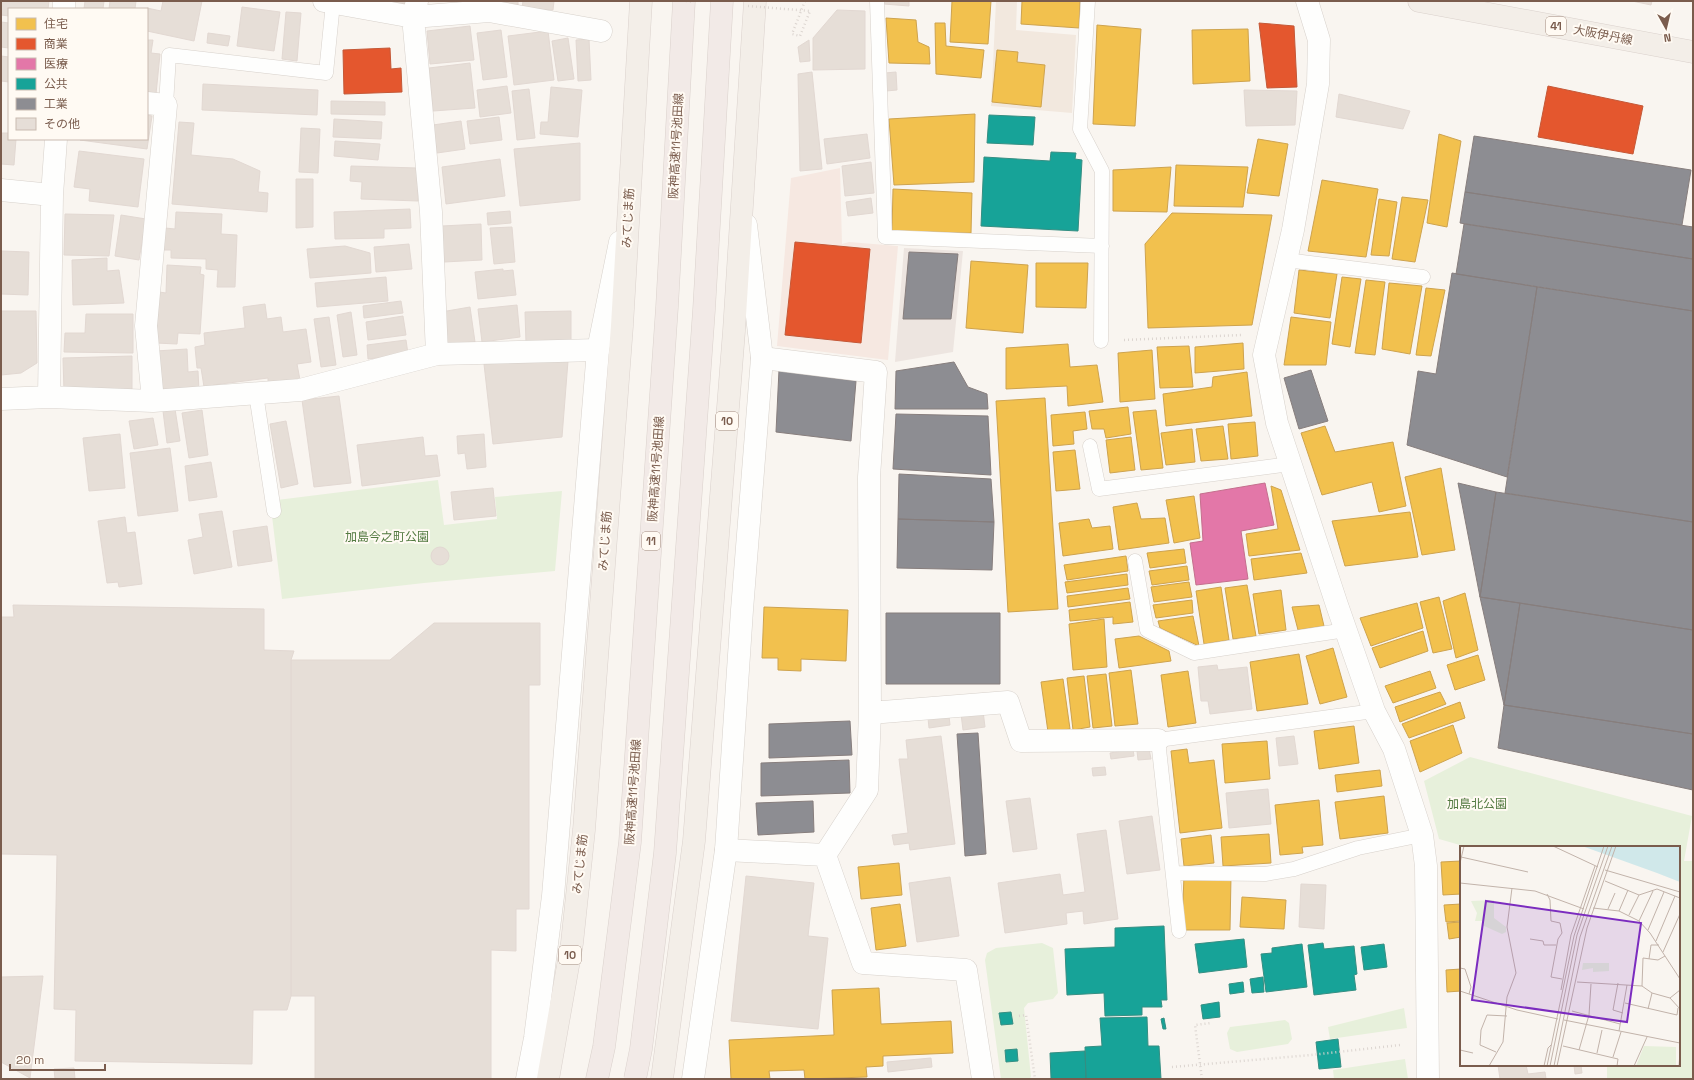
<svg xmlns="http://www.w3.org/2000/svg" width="1694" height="1080" viewBox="0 0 1694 1080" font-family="'Space Grotesk','Noto Sans JP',sans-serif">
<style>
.residential{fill:#f2e8de}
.commercial{fill:#f6e8e1}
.industrial{fill:#ede5e0}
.green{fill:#e7f0db}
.homes{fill:#f2c14e;stroke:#cea34e}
.shops{fill:#e4572e;stroke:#c45837}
.health{fill:#e377a8;stroke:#c46f8d}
.public{fill:#17a398;stroke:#358e82}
.industry{fill:#8d8d92;stroke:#877e7d}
.building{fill:#e6ded7;stroke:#e2d8d2}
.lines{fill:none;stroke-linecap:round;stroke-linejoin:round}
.service-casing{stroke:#d7d1cb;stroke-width:15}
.minor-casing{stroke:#d7d1cb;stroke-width:23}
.tertiary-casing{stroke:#d7d1cb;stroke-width:23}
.primary-casing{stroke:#dad1cc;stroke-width:23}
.motorway-casing{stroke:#dad1cc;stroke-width:23}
.path{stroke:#dcd5d0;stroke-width:2.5;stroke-dasharray:1 3;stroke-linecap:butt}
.service{stroke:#fefefd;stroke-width:14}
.minor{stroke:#fefefd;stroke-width:22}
.tertiary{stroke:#fefefd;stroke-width:22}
.primary{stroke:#f3eee8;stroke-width:22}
.motorway{stroke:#f2eae7;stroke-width:22}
.motorway-bridge-casing{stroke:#dad1cc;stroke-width:23;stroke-linecap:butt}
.path-bridge{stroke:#dcd5d0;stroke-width:2.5;stroke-dasharray:1 3;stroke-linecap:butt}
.motorway-bridge{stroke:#f2eae7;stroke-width:22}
.labels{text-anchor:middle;stroke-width:4;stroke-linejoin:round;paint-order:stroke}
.shield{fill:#fffaf3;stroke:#a28b7f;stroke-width:1}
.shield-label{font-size:11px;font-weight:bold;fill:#7a5c4d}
.street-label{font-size:12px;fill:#7a5c4d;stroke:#fffaf3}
.park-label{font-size:12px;fill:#537a41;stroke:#fffaf3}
.inset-road{fill:none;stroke:#c2b3aa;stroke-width:1}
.view{fill:#7b2cbf;fill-opacity:0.15;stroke:#7b2cbf;stroke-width:2}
.inset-edge{fill:none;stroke:#7a5c4d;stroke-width:2}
</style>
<rect width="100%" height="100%" fill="#f9f5f0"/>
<path class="residential" d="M996,1H1017L1016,30L1076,35L1072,113L991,106Z"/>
<path class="commercial" d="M840,168L842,244L849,242L898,246L888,360L777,346L791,178Z"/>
<path class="industrial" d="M904,248L963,251L953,352L895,362Z"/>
<path class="green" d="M438,480L444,525L497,519L495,497L562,491L555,571L424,583L282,599L272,516L277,500Z
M1470,757L1692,816L1684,861H1693V1079H1607V1065H1679V847H1467L1439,839L1424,781Z
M1042,943L1053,948L1058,993L1053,999L1028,1003L1024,1008L1031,1077L1029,1079H1001L985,960L987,953L996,948Z
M1404,1008L1407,1028L1330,1039L1328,1027Z
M1285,1020L1289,1023L1292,1039L1288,1044L1237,1052L1230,1049L1227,1033L1230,1027Z
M1405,1059L1408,1079H1334L1333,1070Z"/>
<path class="homes" d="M952,1H991L988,44L950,42Z
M1022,1H1080L1079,28L1021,24Z
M886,18L916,20L918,42L929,47L930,64L889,63Z
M935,23H945L946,46L984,50L981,78L936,74Z
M1097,25L1141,29L1135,126L1093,124Z
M1248,29L1250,81L1193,84L1192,30Z
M997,50L1018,52L1017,62L1045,65L1041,107L992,102Z
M975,114L974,182L894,185L889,119Z
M1439,134L1461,141L1447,227L1427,223Z
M1258,139L1288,144L1279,196L1247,193Z
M1176,165L1248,167L1243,207L1174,206Z
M1171,167L1167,212L1113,211V170Z
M1322,180L1378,189L1366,257L1308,251Z
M893,189L972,193L971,233L892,231Z
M1402,197L1428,200L1415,262L1392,259Z
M1379,199L1397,202L1389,256L1371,255Z
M1172,213L1272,215L1252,325L1148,328L1145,244Z
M971,261L1028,265L1023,333L966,328Z
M1036,263H1088L1086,308L1036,307Z
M1299,270L1337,274L1330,318L1294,313Z
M1342,277L1361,279L1350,347L1332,344Z
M1366,280L1385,282L1375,355L1355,353Z
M1389,283L1422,286L1410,354L1382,349Z
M1426,288L1445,290L1431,356L1416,355Z
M1291,317L1331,322L1326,365H1284Z
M1243,343L1244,369L1195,373V347Z
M1068,344L1070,367L1097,365L1103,402L1068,406L1067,386L1006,389V348Z
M1189,346L1193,387L1160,388L1157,347Z
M1152,350L1155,399L1120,402L1118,353Z
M1247,372L1252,416L1166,426L1163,394L1212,387L1213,377Z
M1045,398L1058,609L1008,612L996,401Z
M1128,407L1131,434L1106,438L1104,429H1092L1089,411Z
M1156,410L1163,468L1141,470L1133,412Z
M1085,412L1087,429L1073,431L1074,444L1053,446L1051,415Z
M1255,422L1258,456L1231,459L1228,424Z
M1223,426L1228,459L1201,461L1196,429Z
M1325,426L1335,452L1393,442L1406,506L1379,512L1372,482L1322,495L1301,433Z
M1192,429L1195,462L1166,465L1161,433Z
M1131,437L1135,470L1110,473L1106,440Z
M1075,450L1080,489L1056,491L1053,452Z
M1441,468L1455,550L1422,555L1405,477Z
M1271,486L1281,490L1300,550L1249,556L1246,534L1278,529Z
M1194,496L1200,538L1174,543L1166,500Z
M1137,503L1141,519L1165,518L1169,543L1119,550L1113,507Z
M1410,512L1418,557L1345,566L1332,521Z
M1089,519L1092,528L1110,526L1113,549L1063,556L1059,523Z
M1184,549L1186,563L1150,568L1147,553Z
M1301,553L1307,573L1254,580L1251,559Z
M1126,556L1128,571L1067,580L1064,565Z
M1187,566L1189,580L1152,585L1149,571Z
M1127,574L1128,585L1067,593L1065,582Z
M1189,582L1192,597L1154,602L1151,587Z
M1247,585L1256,636L1233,639L1225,588Z
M1221,587L1229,640L1204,644L1196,591Z
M1128,588L1130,599L1068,607L1067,596Z
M1281,590L1286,630L1259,634L1253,594Z
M1465,593L1478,650L1456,658L1443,601Z
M1439,597L1452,649L1433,653L1420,602Z
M1192,600L1193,613L1156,618L1153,605Z
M1130,602L1133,622L1113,624V617L1070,621L1069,610Z
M1417,603L1423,628L1371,646L1360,618Z
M1319,605L1324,626L1298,630L1292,607Z
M764,607L848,610L846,661L801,659V671L778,670V658H762Z
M1193,616L1199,646L1160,628L1158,621Z
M1104,619L1107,667L1073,670L1069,624Z
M1423,631L1428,651L1380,668L1372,648Z
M1139,636L1169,651L1171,661L1119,668L1115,639Z
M1333,648L1347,697L1320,704L1306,656Z
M1299,654L1308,704L1257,711L1250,662Z
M1478,655L1485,680L1455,690L1447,665Z
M1131,670L1138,724L1115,726L1109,673Z
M1188,671L1196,723L1168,727L1161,675Z
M1430,671L1436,688L1393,703L1385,686Z
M1106,674L1112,726L1093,728L1087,676Z
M1084,676L1090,727L1073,730L1067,678Z
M1063,679L1070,729L1048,732L1041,682Z
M1440,692L1446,704L1400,722L1395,707Z
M1460,702L1465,718L1409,738L1402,724Z
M1453,725L1462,753L1420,772L1410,741Z
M1354,726L1359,763L1319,769L1314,731Z
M1267,741L1270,779L1225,783L1222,744Z
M1187,749L1189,763L1214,760L1222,828L1180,833L1171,751Z
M1380,770L1382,786L1337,792L1335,775Z
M1384,796L1388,833L1340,839L1335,802Z
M1319,800L1323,845L1302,847L1303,853L1280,855L1275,805Z
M1269,834L1271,863L1223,866L1221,837Z
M1211,835L1214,863L1184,866L1181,839Z
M1461,861V894L1443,895L1441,862Z
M899,863L902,895L861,899L858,867Z
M1184,875L1231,876L1230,930H1182Z
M1242,897L1286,900L1284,929L1240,927Z
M900,904L906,946L876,950L871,908Z
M1461,904V921L1446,922L1444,905Z
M1461,922V937L1449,939L1447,923Z
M1461,969V991L1447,992L1446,970Z
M879,988L881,1024L951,1021L953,1053L883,1056V1066L866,1067L867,1077L805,1079L804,1070L769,1071L770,1079H731L729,1040L834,1035L832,990Z"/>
<path class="shops" d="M1259,23L1294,26L1297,87L1267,88Z
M390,48L391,69L401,68L402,92L344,94L343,50Z
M1548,86L1643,106L1633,154L1538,137Z
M795,242L870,249L861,343L785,335Z"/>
<path class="health" d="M1265,483L1274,525L1241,531L1248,579L1196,585L1190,543L1203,541L1200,494Z"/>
<path class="public" d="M989,115L1035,117L1033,145L987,143Z
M1051,152L1076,153L1075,159L1082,160L1078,231L981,226L984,157L1050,161Z
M1164,926L1167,1000H1161L1162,1007H1142V1015L1105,1016L1104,993L1067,995L1065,949L1115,947V928Z
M1244,939L1247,967L1199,973L1195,944Z
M1323,943L1324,949L1354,946L1357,974L1354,975L1356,990L1314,995L1308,945Z
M1302,944L1307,987L1266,992L1261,954L1272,953V948Z
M1384,944L1387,967L1364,970L1361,947Z
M1263,977L1264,992L1252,993L1250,979Z
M1243,982L1244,992L1230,994L1229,984Z
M1219,1002L1220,1017L1203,1019L1201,1005Z
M1011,1012L1013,1024L1001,1025L999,1013Z
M1147,1017L1148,1046H1159L1161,1079H1086L1085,1047L1102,1046L1100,1018Z
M1164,1018L1166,1029H1163L1161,1019Z
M1338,1039L1341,1067L1319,1069L1316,1042Z
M1017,1049L1018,1061L1006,1062L1005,1050Z
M1085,1051L1086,1079H1051L1050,1053Z"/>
<path class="industry" d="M1474,136L1691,170L1682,225L1465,192Z
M1465,192L1693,227V259L1460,223Z
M1464,224L1693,259V311L1456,274Z
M909,252L958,254L951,319H903Z
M1452,273L1537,287L1507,477L1407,445L1418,371L1436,374Z
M1537,287L1693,311V522L1505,493Z
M954,362L968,387L987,394L988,409H895L896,371Z
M779,370L856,381L851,441L776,432Z
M1311,370L1328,421L1299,429L1284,378Z
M896,414L988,416L991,475L893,469Z
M899,474L991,479L994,522L898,519Z
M1458,483L1496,492L1480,597Z
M1496,492L1693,522V630L1480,597Z
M898,519L994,522L992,570L897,568Z
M1480,597L1520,603L1504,705Z
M1520,603L1693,630V734L1504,705Z
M886,613H1000V684H886Z
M1504,705L1693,734V790L1498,748Z
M850,721L852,755L769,758V724Z
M978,733L986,854L965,856L957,734Z
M849,760L850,793L761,796V763Z
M813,801L814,832L758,835L756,803Z"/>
<path class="building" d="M1,1H49L48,9H9V16L1,15Z
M85,1H104L103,9H84Z
M110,1H136L135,9H109Z
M163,1H202L194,41L147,31V8L161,11Z
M379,1H406L405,4Z
M503,1H518V6L502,4Z
M523,1H554L553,10L522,8Z
M884,1H909V6L884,4Z
M1632,1H1652L1651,5Z
M242,7L280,12L274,51L237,46Z
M837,10L865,11V69L813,70V38Z
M286,12L301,13L297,61L282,59Z
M1,22L9,23V48L1,47Z
M470,26L474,60L430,64L427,31Z
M501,30L507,77L483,80L477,33Z
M548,31L554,80L514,85L508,36Z
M208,33L230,36L228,46L207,43Z
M568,38L574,79L558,81L552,41Z
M589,39L591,80L578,81L576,40Z
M147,40H153L151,53L160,54L156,94L147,93Z
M809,40L810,61L800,62L798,47Z
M1,56L9,57V82L1,81Z
M470,63L475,108L433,111L429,68Z
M812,72L822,169L800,171L798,74Z
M896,72L897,90L886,91L885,73Z
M203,84L318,90L317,115L202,110Z
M507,86L511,113L480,117L477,90Z
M551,87L582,90L578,137L540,134L541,122H548Z
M529,89L535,138L517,140L512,91Z
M1244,90L1297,91L1295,125L1246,126Z
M1339,94L1410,111L1403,129L1336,117Z
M331,101L385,102V115L331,114Z
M147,115L152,116L147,149L80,140L147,139Z
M499,117L502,140L470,144L467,121Z
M334,119L382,122L381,139L333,137Z
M461,121L465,149L437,153L433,125Z
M179,122L194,123L191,155L233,159L260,171L258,192L268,193L267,212L172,204Z
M301,128L320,129L318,173L299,172Z
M1,133H9V139H16L14,165L1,164Z
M867,134L870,158L827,164L824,139Z
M335,141L380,144L378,160L334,156Z
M580,143V200L520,206L514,149Z
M79,151L144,159L138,207L89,201L90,189L74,187Z
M500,159L505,196L446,204L442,167Z
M871,162L874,193L845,196L842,166Z
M351,166L417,168L418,201L361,199L362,182L350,181Z
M296,179H313V227L296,228Z
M871,198L873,213L848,216L846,202Z
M410,209L411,228L384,229V238L335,239L334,212Z
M510,211L511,223L488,225L487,213Z
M176,212L222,214L221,234L237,235L235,287H217L218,270L206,269V259L171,258V250H164L165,228L175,229Z
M65,214L114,215L109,256L64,255Z
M121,215L146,219L139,260L115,256Z
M481,224L482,260L444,262L442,226Z
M512,227L515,262L494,264L490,228Z
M409,244L412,269L376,272L374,247Z
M345,246L370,253L371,273L310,278L307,249Z
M1,251L29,252L28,295L1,294Z
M107,258V271L119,270L124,303L73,305L72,260Z
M167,265L201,267L200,274L204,275L200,334L178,333L177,344L156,343L159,292L166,293Z
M503,269V271L513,270L516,295L478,299L475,272Z
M386,277L388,301L317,307L315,283Z
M401,301L403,313L364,318L363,306Z
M265,304L267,319L281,317L283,332L306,329L311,362L297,364L300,380L268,384V378L213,385V392L205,393L201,368H197L195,347L205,345L204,333L245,328L243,307Z
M517,305L520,337L482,342L478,309Z
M470,307L475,342L447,344L441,312Z
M1,311H36L37,363L21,373L1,375Z
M571,311V342L526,343L525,312Z
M351,312L357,355L343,357L337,315Z
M86,314H133V353L64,352L65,333H85Z
M403,316L406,335L368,340L366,322Z
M329,317L336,365L321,367L314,319Z
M406,340L408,354L368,359L367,345Z
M187,349L188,372L198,371L199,391L159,394L156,351Z
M132,356V390L64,392L63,358Z
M568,361L562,437L493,444L484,364Z
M339,396L351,483L314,487L302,400Z
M175,409L180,441L167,443L163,411Z
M202,410L208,455L189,458L182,413Z
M153,418L158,445L134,449L129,421Z
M286,421L298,484L281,488L270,424Z
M120,434L125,488L89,491L83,438Z
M484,434L486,467L467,469L465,453L458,454L457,436Z
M423,437L425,456L437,455L440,476L362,486L357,445Z
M170,448L178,511L138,516L130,453Z
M211,462L217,497L189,501L185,466Z
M493,488L496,516L454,520L451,492Z
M222,511L232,567L194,574L188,540L203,537L199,514Z
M125,517L127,533L135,532L142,584L119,587L118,582L107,583L98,521Z
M267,526L272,561L238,566L233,531Z
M431 556a9 9 0 1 1 18 0a9 9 0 1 1-18 0Z
M13,605L264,609V650L294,651L291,660V996L287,1010H253L252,1064L75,1061L76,1010L54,1009L57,855L1,854V617H14Z
M434,623H540V685H529V909H516V951L491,950V1079H315V996H291V660H390Z
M1217,665L1218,670L1247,667L1252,709L1210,714L1208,701H1201L1198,667Z
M983,711L985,727L963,730L961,714Z
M949,716L950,725L929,728L928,718Z
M941,736L955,844L910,850L909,843L894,845L892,835L908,833L899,759H908L906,740Z
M1294,736L1298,764L1279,766L1276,738Z
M1133,749L1134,756L1111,759L1110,753Z
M1149,749L1151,759L1138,760L1137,751Z
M1105,767L1106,775L1093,776L1092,768Z
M1268,789L1271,824L1229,828L1226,793Z
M1030,798L1037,849L1013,852L1006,801Z
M1152,816L1160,870L1127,874L1119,821Z
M1106,830L1118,919L1084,924L1083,911L1066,913L1067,924L1005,933L998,883L1060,874L1063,895L1085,892L1077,834Z
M746,876L814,883L808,936L828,938L818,1029L731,1021Z
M950,877L959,936L917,942L909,883Z
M1301,884L1326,885L1324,929L1299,927Z
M43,976L30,1078L1,1062V977Z
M931,1058L932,1067L888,1072L887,1062Z
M1498,1065H1526L1528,1074L1545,1072L1546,1079H1500Z
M1574,1065H1581L1582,1073L1575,1074Z
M74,1068L75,1079H55L54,1069Z"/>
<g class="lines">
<g class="service-casing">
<path id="service" d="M877,1L885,237L1102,246
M1088,1L1080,129L1102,171L1101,341
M166,105L169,55L326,73L333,3
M1286,260L1423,277
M256,394L274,511
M1090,446L1099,489L1290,464
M1135,561L1147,630L1194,653L1346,630
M1174,873L1265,874L1294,869L1358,848L1422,835
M1179,931L1158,740L1374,711"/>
</g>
<g class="minor-casing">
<path id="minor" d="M324,1L413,17L489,11L601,31
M417,1L413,17L431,212L437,354
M1307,1L1319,40L1318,84L1293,230L1264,355L1277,423L1337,605L1374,711L1394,749L1422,835L1426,866L1428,1079
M64,9V1
M147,103L166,105L146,326L153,401
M1,190L52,195
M762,358L876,372L869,477L870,713L867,790L825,855L863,963L966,970L983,1079
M49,397L52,195L56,139
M1,399L49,397L153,401L300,390L437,354L598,350
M870,713L1008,702L1021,741L1158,740
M726,850L825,855"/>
</g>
<g class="tertiary-casing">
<path id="tertiary" d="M527,1079L535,1038L553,896L598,350L620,242
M693,1079L726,850L742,610L762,358L746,225"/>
</g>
<g class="primary-casing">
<path id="primary" d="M1419,1L1693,52
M548,1079L572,943L584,830L622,326L641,1
M662,1079L694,841L734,331L755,1"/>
</g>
<g class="motorway-casing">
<path id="motorway" d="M597,1079L604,1047L630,842L667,307L684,1"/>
</g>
<path class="path" d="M805,1L792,34L800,36L810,11
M1124,340L1241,335
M1019,1016L1026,1015L1035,1079
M1172,1067L1311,1055L1400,1045
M1202,1079L1195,1025L1211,1023"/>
<use href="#service" class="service"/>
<use href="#minor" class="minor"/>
<use href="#tertiary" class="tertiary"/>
<use href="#primary" class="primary"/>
<use href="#motorway" class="motorway"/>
<g class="motorway-bridge-casing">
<path id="motorway-bridge" d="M635,1079L641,1049L665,853L704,310L722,1"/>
</g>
<path class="path-bridge" d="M686,1L694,2
M748,6L810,11"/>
<use href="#motorway-bridge" class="motorway-bridge"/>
</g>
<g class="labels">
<g class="shield">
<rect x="1546" y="17" width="20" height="18" rx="3"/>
<rect x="716" y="412" width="22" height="18" rx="3"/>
<rect x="642" y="532" width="18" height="18" rx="3"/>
<rect x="559" y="946" width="22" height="18" rx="3"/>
</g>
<g class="shield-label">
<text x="1556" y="30">41</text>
<text x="727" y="425">10</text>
<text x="651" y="545">11</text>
<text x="570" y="959">10</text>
</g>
<g class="street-label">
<text transform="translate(1603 35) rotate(11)" y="4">大阪伊丹線</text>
<text transform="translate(676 146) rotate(-87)" y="4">阪神高速11号池田線</text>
<text transform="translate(628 218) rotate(-87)" y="4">みてじま筋</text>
<text transform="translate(656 469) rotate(-86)" y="4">阪神高速11号池田線</text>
<text transform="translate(605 541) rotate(-86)" y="4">みてじま筋</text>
<text transform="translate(633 792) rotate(-86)" y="4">阪神高速11号池田線</text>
<text transform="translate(580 864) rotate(-84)" y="4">みてじま筋</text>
</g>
<g class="park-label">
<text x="387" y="541">加島今之町公園</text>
<text x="1477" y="808">加島北公園</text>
</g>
</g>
<g transform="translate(1460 846)">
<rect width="220" height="220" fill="#f9f5f0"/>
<path d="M34,54V72L46,81V86L42,88L22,79L23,75H15L17,67L11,55ZM123,117H149V125L133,126V122L122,124ZM184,200L216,201V220H176Z" fill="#e7f0db"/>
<path d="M122,0H220V36L197,27Z" fill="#d0e8ea"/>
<path class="inset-road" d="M93,0L138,21M1,11L68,26M0,17L4,0M145,24L220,46M145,35L179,49L197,43L220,52M0,37L75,45L124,63M87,48L90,54L91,75L100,77L102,87L98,93L91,131L102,133M133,62L159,65L179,75L190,87L220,133M148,63L155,47M159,65L168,44M169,69L179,49M179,75L193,45M188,84L204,46M70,93L83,95L84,99H96M196,95L215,50M203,106L220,68M189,113L191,99H199M0,122L5,123L11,141L9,148M117,136L182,140L192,147L210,152L220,163M158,137L153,164L163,167M182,140L183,112L198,114L205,110M101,144L111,89L135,20M0,145L57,164L98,173M210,152L220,144M165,157L217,169L218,162M188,163L192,147M112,165L160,178M104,174L220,197M159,185L167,139M103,200L158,213L157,220M0,204L13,207M119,204L129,169L131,138M36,206L20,199L21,184L27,169L47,170M137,207L142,184M153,211L161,186M29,220L43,196L47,151L56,127L47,81L52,42M84,220L88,202L91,199M87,220L114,90L144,0M90,220L117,89L148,0M94,220L120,91L152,0M97,220L127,82L156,0M174,220L187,191M219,220L220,206"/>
<path class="view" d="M26,55L181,77L167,176L12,154Z"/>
<rect width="220" height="220" class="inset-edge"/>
</g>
<rect width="1694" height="1080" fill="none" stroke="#7a5c4d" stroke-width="4"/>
<rect x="8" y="8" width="140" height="132" fill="#fffaf3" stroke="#cabbb1"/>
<rect x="16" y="18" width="20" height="12" fill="#f2c14e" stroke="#cabbb1"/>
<text x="44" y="28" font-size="12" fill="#7a5c4d">住宅</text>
<rect x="16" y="38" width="20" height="12" fill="#e4572e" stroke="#cabbb1"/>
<text x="44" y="48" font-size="12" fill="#7a5c4d">商業</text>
<rect x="16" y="58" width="20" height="12" fill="#e377a8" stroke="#cabbb1"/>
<text x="44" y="68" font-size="12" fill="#7a5c4d">医療</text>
<rect x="16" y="78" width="20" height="12" fill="#17a398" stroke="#cabbb1"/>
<text x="44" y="88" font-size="12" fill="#7a5c4d">公共</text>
<rect x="16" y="98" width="20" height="12" fill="#8d8d92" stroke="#cabbb1"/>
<text x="44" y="108" font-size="12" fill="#7a5c4d">工業</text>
<rect x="16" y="118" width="20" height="12" fill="#e6ded7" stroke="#cabbb1"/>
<text x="44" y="128" font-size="12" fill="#7a5c4d">その他</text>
<g transform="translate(1666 28) rotate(172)" stroke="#fffaf3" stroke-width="3" paint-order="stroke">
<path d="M0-3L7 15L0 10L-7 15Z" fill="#7a5c4d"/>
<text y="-6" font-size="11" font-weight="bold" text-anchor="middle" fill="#7a5c4d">N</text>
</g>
<path d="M10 1064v6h95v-6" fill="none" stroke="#7a5c4d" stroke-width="2"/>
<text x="16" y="1064" font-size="12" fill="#7a5c4d" stroke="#fffaf3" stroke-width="3" paint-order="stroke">20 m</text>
</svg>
